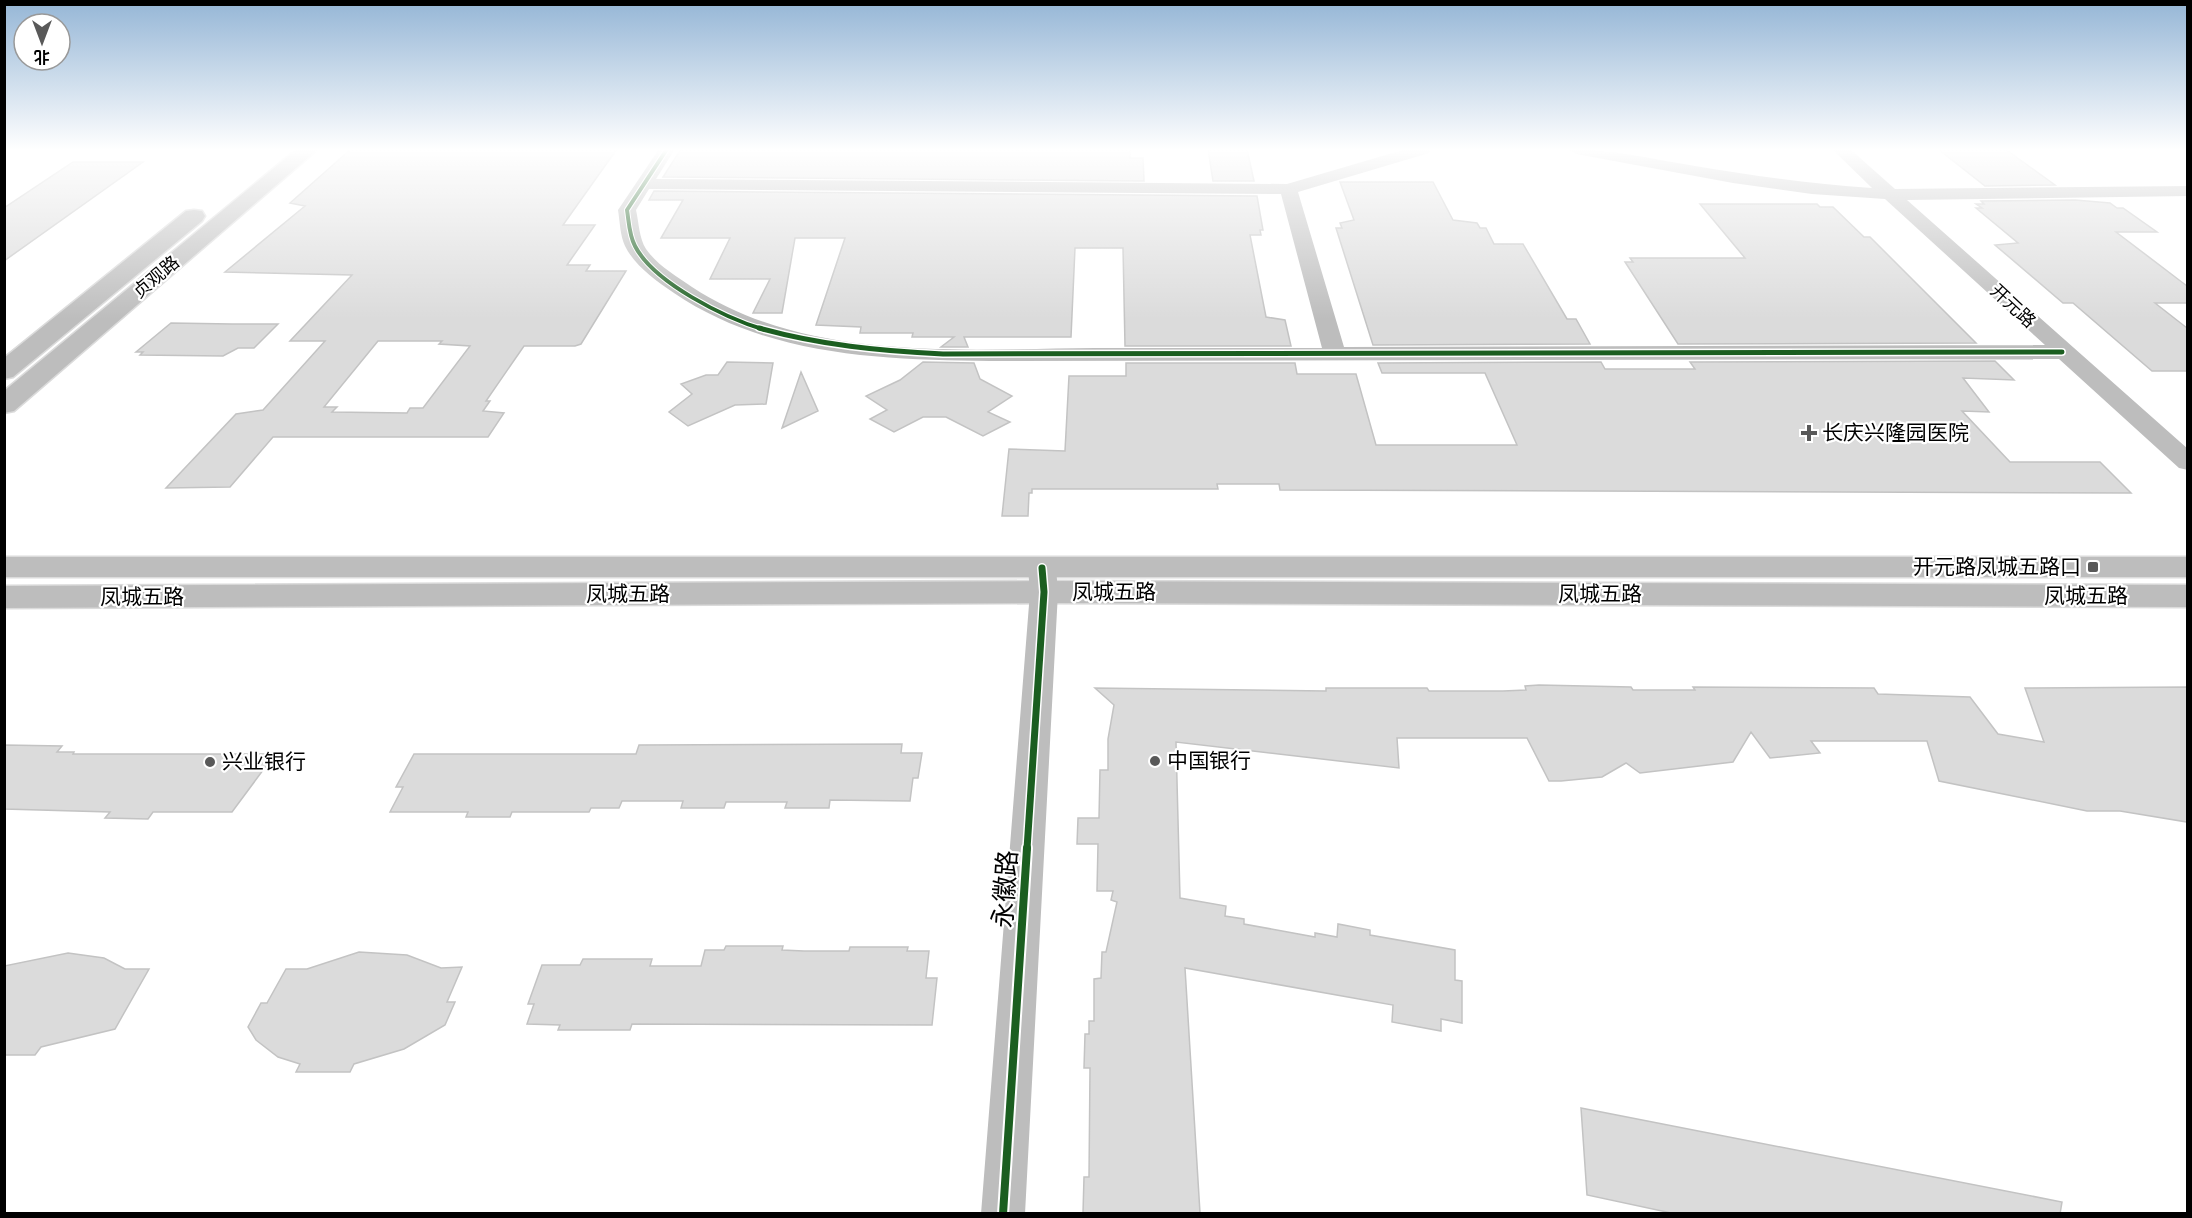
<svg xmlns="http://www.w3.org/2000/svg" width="2192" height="1218" viewBox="0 0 2192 1218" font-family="'DM Sans','Noto Sans SC',sans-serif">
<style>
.building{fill:#dbdbdb;stroke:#c3c3c3;stroke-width:1.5;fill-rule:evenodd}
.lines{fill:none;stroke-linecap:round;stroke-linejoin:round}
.major-casing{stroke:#dbdbdb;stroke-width:3}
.minor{fill:#bdbdbd;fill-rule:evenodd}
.major{fill:#bdbdbd;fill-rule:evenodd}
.cycleway-far3-casing{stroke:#fff;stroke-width:6}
.cycleway-far2-casing{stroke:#fff;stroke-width:8}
.cycleway-far1-casing{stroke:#fff;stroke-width:10}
.cycleway-casing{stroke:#fff;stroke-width:12}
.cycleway-far3{stroke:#1b5e20;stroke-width:4}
.cycleway-far2{stroke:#1b5e20;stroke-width:5}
.cycleway-far1{stroke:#1b5e20;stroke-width:7}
.cycleway{stroke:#1b5e20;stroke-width:8}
.poi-dot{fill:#595959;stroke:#fff;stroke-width:2}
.labels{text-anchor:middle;stroke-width:4.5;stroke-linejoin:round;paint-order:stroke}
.far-street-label{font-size:18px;fill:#000;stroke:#fff}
.poi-label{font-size:21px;fill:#000;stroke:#fff;text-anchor:start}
.street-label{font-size:21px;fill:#000;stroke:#fff}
.near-street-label{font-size:26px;fill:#000;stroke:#fff}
</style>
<rect width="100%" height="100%" fill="#fff"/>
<path class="building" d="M351,149H617L563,225H595L567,265H590L586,271H626L581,344L575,346H524L486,401H490L483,411L504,413L488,437H273L230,487L166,488L236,414L263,410L325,341H290L352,275L225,272L305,206L290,203ZM378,341H442L439,344L470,346L423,408H410L407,413L332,412L337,407H324Z
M681,149H1130V158H1143L1144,181L663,177Z
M1208,149H1247L1254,181H1213Z
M1938,149H2005L2055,185L1985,186Z
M73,162H143L4,261V208Z
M1340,182H1433L1453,220L1477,223L1480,228H1486L1494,244H1523L1567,319H1576L1590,344L1373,345L1336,228H1342L1340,223L1354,220Z
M654,191L1257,196L1263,230H1260L1261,235H1250L1266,317L1285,320L1291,346H1125L1123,248H1075L1071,337H964L968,347H941L954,337H912L913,333H860L861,327L816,325L845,238H795L782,313H753L770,279H710L730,238H661L683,200H649Z
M2075,200L2110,203L2117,208H2123L2157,232H2116L2187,286V303H2155L2187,328V371H2152L2073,303H2063L1995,245L2018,243L1976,208H1982L1976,204H1984L1981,201Z
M1700,204H1817L1820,207H1833L1864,237H1870L1976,343L1678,344L1625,262H1633L1630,258H1745Z
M171,323L232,324H278L254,348H238L223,356L140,355L143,352H136Z
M1995,361L2014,380L1963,378L1989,412L1962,411L2010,462H2100L2131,493L1280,490L1279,484H1217L1218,489H1032V493H1029L1028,516H1002L1009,449L1065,451L1069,376H1126V363H1295L1297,374H1356L1376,445H1517L1485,373H1382L1378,363L1601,362L1605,369H1695L1690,362Z
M727,362L773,363L766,404L735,405L688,426L669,412L692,394L681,384L706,375H718Z
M923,362L974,363L980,379L1012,396L988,412L1010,422L983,436L946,417H923L894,432L870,419L887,410L866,396L900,380Z
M801,372L818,411L782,428Z
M1539,685L1631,687L1633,690H1695L1693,687L1874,688L1878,694L1970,697L1998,734L2044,742L2025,688L2187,687V822L2120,811H2087L1939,781L1927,741H1811L1820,753L1770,758L1751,732L1733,762L1640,773L1626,763L1602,777L1561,781H1549L1527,738H1397L1399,768L1176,742L1180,898L1226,906L1225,916L1244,919V924L1315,937V933L1337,937L1338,924L1370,930V935L1455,950V980L1462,981V1023L1441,1019V1031L1392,1022L1393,1005L1185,968L1200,1213H1083L1084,1177H1089L1090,1068H1084L1085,1034H1089V1021H1094V979L1101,978L1102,952H1106L1117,902L1111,900L1113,891H1097L1098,844H1077L1078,818H1099L1100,770H1108V739L1114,705L1095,688L1326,691V688H1427L1429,691H1503L1526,690L1525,686Z
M902,744L901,753H922L918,778H913L910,801L830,800L829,808H785L787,802H726L724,808H681L683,801H622L619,808H591L589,812H512L510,817H466L468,812H390L403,787H396L414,754H636L639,745Z
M4,745L62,746L57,752H74L73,754H275L232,812H153L148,819L105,818L110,812L4,809Z
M726,946H783L782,950L804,951H849L850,947H908L907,951H929L926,978H937L932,1025L632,1024L630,1030H558L560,1025L527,1024L534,1004H528L542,965H580L583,959H652L650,966H701L705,950H724Z
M359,952L407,955L441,968L462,967L447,1002H455L445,1025L404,1049L354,1064L350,1072H296L300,1064L278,1057L256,1040L248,1027L261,1003H267L286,969H307Z
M68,953L104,958L125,969H149L115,1029L41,1047L35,1055H4V966Z
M1581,1108L2062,1202L2060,1214H1676L1587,1195Z"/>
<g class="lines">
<g class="major-casing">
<path id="major" d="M297,149H318L14,411L4,413V391Z
M194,210L202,211L205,216L202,221L13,377L4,379V358L186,211Z
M4,557H2188V577H4Z
M1044,581L2188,585V607L1044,603L4,608V586Z"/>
</g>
<path class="minor" d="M659,149H675L656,179L1287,184L1406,149H1431L1429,153L1298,192L1344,347L2045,345L1885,199L1812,194L1733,183L1576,154L1568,149C1611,149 1652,159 1695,166C1754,176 1813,184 1872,188L1832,149H1850L1895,189L2188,186V196L1907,200L2188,449V470L2179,468L2059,359L990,361C881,360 767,356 674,293C655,280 635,266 625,246C620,235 620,222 618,210ZM649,189L1281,194L1322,348C1247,348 1171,348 1095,348C962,349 808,363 692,287C676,276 657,265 646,249C639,238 639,223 636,210Z
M1042,559L1052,562L1056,568L1058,592L1025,1214H981L1030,592L1028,568L1032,562Z"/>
<use href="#major" class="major"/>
<g class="cycleway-far3-casing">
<path id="cycleway-far3" d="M667,149L627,210C629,222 629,235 635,246C654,283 725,318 765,330"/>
</g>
<g class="cycleway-far2-casing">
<path id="cycleway-far2" d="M759,328C820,345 880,351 943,354L2062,352"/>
</g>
<g class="cycleway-far1-casing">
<path id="cycleway-far1" d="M1027,849L1044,592L1042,568"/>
</g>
<g class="cycleway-casing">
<path id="cycleway" d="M1003,1214L1027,848"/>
</g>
<use href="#cycleway-far3" class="cycleway-far3"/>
<use href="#cycleway-far2" class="cycleway-far2"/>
<use href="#cycleway-far1" class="cycleway-far1"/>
<use href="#cycleway" class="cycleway"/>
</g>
<linearGradient id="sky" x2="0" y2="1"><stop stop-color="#95b6d6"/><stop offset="0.47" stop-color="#fff"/><stop offset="1" stop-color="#fff" stop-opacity="0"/></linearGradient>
<rect width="2192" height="319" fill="url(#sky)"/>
<g class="poi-dot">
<path d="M1806 424h6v6h6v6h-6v6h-6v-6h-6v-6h6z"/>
<rect x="2087" y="561" width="12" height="12" rx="3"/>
<circle cx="1155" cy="761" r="6"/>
<circle cx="210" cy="762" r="6"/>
</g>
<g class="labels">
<g class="far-street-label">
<text transform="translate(156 277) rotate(-40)" y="6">贞观路</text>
<text transform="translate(2013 306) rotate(43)" y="6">开元路</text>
</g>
<g class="poi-label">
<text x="1822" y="440">长庆兴隆园医院</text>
<text x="2081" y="574" text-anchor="end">开元路凤城五路口</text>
<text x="1167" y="768">中国银行</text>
<text x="222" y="769">兴业银行</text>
</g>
<g class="street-label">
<text x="1114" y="599">凤城五路</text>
<text x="628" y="601">凤城五路</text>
<text x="1600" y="601">凤城五路</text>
<text x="2086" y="603">凤城五路</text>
<text x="142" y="604">凤城五路</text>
</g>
<g class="near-street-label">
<text transform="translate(1005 889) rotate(-86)" y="9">永徽路</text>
</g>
</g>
<rect width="2192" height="1218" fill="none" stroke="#000000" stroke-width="12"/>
<g transform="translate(42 42) rotate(180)"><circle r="28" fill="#ffffff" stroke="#999999" stroke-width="1.5"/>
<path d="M0-4.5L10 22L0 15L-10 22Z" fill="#595959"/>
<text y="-9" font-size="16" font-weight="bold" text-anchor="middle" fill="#000000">北</text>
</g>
</svg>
